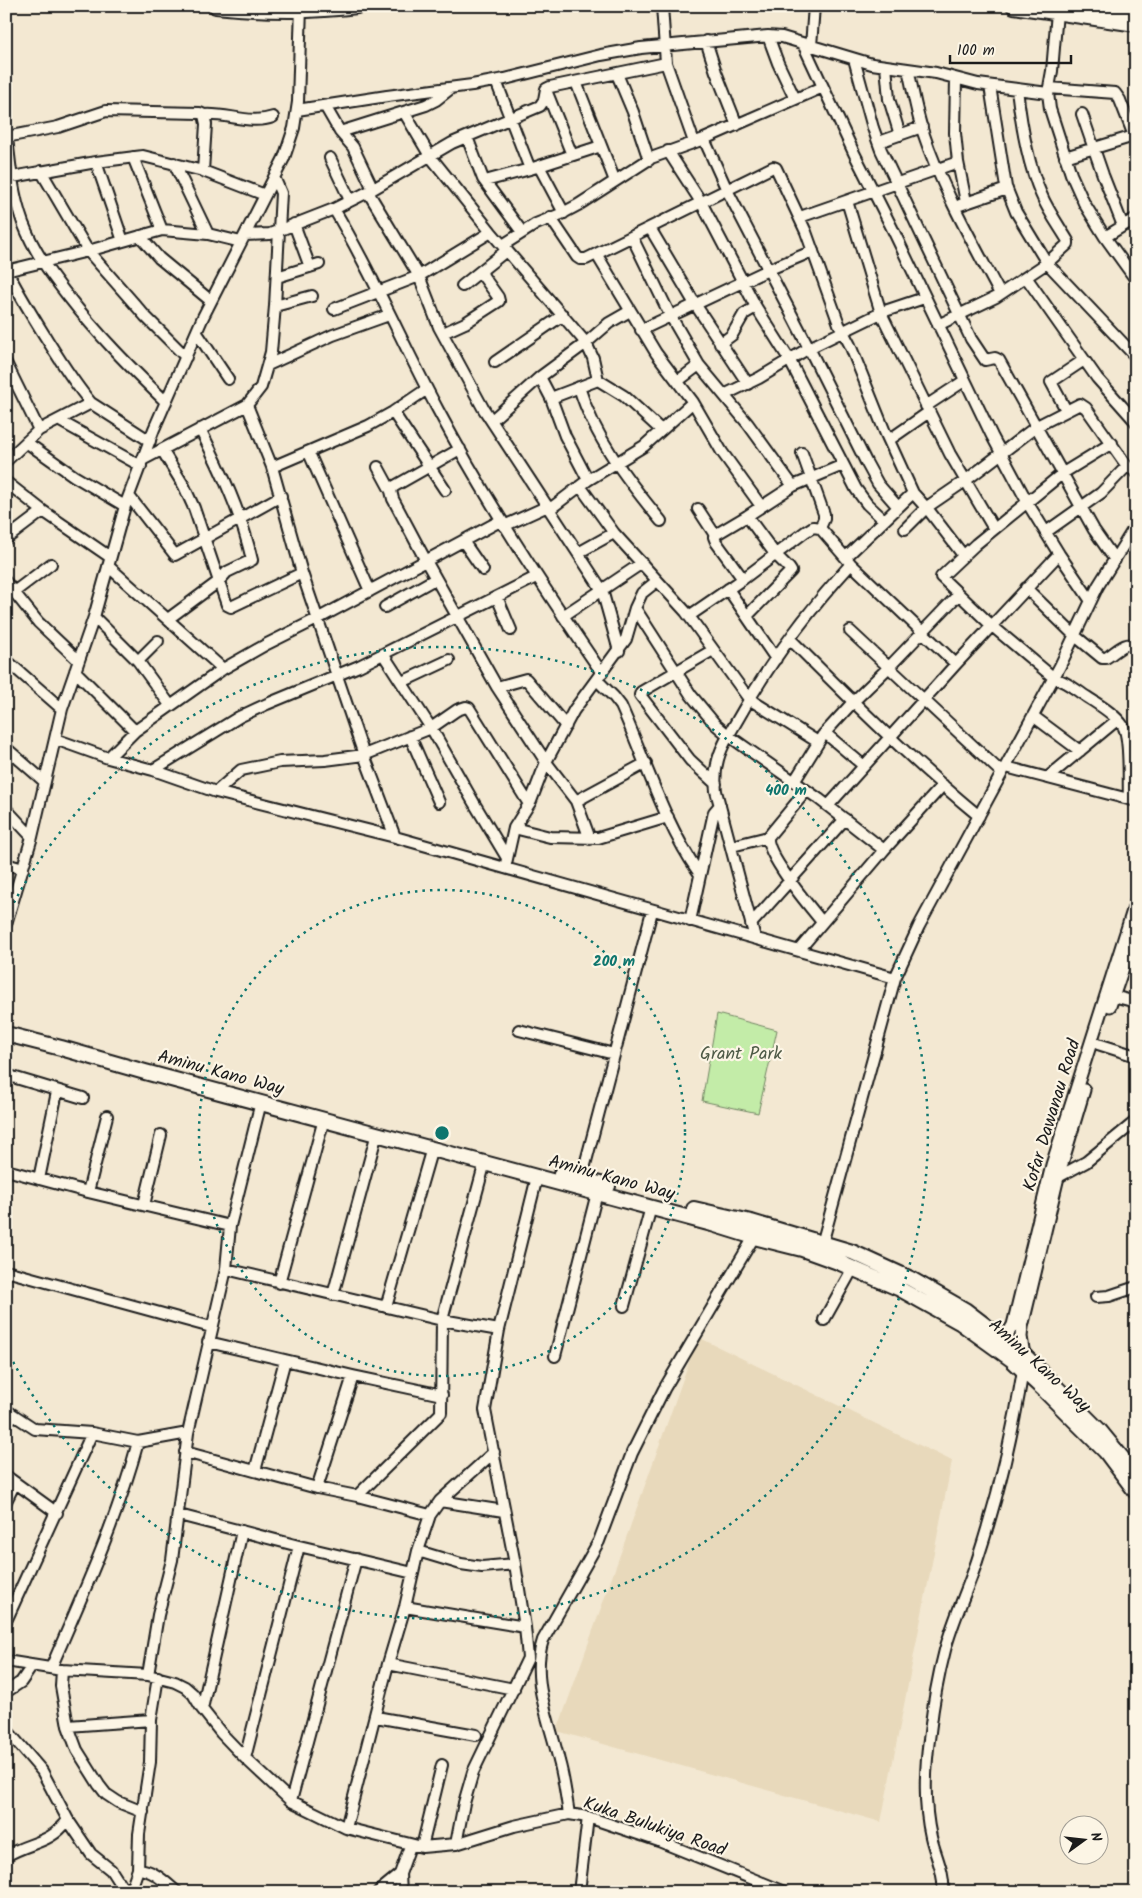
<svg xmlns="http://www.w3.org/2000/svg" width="1142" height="1898" viewBox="0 0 1142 1898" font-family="Kalam,sans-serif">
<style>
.built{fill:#e8d9bb}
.green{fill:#c3eca8;stroke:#708462}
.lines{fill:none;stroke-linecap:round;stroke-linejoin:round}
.minor-casing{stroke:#1c1c1c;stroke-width:14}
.tertiary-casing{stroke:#1c1c1c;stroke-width:15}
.secondary-casing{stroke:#1c1c1c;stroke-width:18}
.minor{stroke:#fcf5e5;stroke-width:10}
.tertiary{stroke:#fcf5e5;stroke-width:11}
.secondary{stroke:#fcf5e5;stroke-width:14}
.ring{fill:none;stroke:#0f766e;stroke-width:2.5;stroke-dasharray:2.5 5}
.labels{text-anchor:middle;stroke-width:4.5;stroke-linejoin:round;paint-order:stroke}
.park-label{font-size:18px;fill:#4e5a46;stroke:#fcf5e5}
.street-label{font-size:18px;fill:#1c1c1c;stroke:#fcf5e5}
.centre{fill:#0f766e;stroke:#fcf5e5;stroke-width:2.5}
.ring-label{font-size:15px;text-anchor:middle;font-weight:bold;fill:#0f766e;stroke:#fcf5e5;stroke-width:4.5;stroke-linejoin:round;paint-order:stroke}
</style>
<rect width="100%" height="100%" fill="#f3e8d2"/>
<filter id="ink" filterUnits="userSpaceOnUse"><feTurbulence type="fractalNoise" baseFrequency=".02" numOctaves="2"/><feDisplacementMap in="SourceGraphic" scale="10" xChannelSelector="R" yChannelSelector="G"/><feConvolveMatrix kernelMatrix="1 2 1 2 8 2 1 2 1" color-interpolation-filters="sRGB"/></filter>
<g filter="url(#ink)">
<path class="built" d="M698,1337L952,1461L881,1822L557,1731Z"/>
<path class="green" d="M717,1014L777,1030L758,1113L702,1101Z"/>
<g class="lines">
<g class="minor-casing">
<path id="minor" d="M662,6L666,63L694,142
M1057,12L1052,71L1048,93L1050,109L1071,174L1084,203L1105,237L1136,280
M768,36L778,63L795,99
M706,41L716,72L737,125
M803,44L854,153L892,228L992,436L1030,507L1059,554L1091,601
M811,46L814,6
M854,59L873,128L881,150L971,339L985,360L995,358L999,360L1094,530L1115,560
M886,66L889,99L900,135
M908,69C913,90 916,112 923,132C942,189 972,241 1000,294
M617,74L633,112L649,160
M956,79L955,133L958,162L966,202
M496,81L530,169
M576,82L615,181
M990,86L1006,187L1016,212L1047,263L1136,357
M1049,88L1115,93L1120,100L1136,141
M546,90L572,155
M325,106L340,132L353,147L373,189
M297,110L387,96L472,85L505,79L601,55L641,48L768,36L782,37L872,64L936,73L978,84L1048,93
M404,112L430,156L491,232L586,343L540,377L492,420
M1082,114L1103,175L1123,226
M204,115C227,113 251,125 273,117
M340,132L426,105L436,100L450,89
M6,137L58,127L106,111L200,113L204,115L206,124L203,171
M7,137C10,166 13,196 23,223C34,251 49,272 67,295C98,335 130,367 166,402
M467,137L483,179L522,232
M704,139L727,190L809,348L866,462L878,484L898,507
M879,142L922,127
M668,151L701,202L756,307L789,359L856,489L867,504L884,520
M133,157L162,230
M1065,157L1134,136
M330,158L350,200
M96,162L123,241
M174,163L208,234
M539,166L564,213
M41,171L88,251L145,316L186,357
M7,178L96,162L143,156L203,171L265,195
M485,181L530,169L601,146
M368,192L419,276L439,327L483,408L602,590L619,651
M847,201L881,313L950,454L994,529
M960,205L1007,189
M334,209C373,274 402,343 438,410C487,502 543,587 602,673
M550,217L577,257L580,259H586L773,167L776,168L806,232L839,324L850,345L885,432L913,493L930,512L963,555
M800,217L958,162
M294,224L310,267
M650,228L695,304L748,384
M245,235L270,234L334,209L368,192L452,143L540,106L544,100L546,89L550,87L666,63
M140,236L159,258L211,301
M632,237L670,315L699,365L748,424L793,486
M1105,237L1136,218
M503,245L536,224L561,214L578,205L651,158L704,139L823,87
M597,255L656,353L693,402L722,452L761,506
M6,269C17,291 30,312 43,333C58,357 73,382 91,403L150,441
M6,271L88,251L162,230L208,234L241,242
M277,277L319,264
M1026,277L1097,378L1136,422
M462,286L482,270
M275,306L312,296
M334,309L419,276L491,232
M938,325L996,297L1047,263L1068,244V241C1059,226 1048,211 1041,194C1027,162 1021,124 1017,89
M641,330L770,269L813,251
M197,333L228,379
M443,333L465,323L499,301L498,297L483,276L482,270L507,250
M720,344L732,335L744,314L756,307
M495,362L563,315
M6,363L39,430
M268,365L333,335L389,315
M540,377L551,398L565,436L588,480
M598,380L593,358L586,343L609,323L630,311
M678,381L699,365
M579,387C594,437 628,481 661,521
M724,395L759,378L809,348L885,311L924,298
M551,398L598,380L624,396L661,430
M247,405L272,467L302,573L364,755L395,837
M926,406L964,381
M1066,410L1051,382L1084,360
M393,412L445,490
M58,420L141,466
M889,440L929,412
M26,442L74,476L125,506
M1112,443L1063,473L976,544L941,577L991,625L1054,678C1066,681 1076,690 1087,697C1099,705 1115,714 1123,726C1131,738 1128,784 1129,799
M460,449L393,487L391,491L393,499L426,561L497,687L546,762L576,801L590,839
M162,450L184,486L194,508L227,605L231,607L302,573
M309,453L370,591
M802,453L824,514V519L820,528
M144,459L247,405L261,387L271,352L275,306L281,193L274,177
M6,461L39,430L91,403
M272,467L368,426L393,412L427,389
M378,467L391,491
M6,482L43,511L110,557
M580,486L614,533
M129,496L175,555L281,496
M550,509L588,480L644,446L693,402
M698,509L715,535
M504,526L548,506
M905,529L927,507L965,481L1037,426L1080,404L1086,408L1127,466L1136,472
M1046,532L1101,493L1127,466
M6,539L43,511
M463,541L483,570
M578,553L614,533L686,612L749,699L818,742
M846,557L913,493
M108,566L223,669
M743,579L716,542L714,537L715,535L747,516L793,486L843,465
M6,582L38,622L78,660
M1026,588L1074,635L1102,658H1106C1115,653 1126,639 1136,647
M728,589L776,659
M14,592L51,564
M497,597L511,630
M385,607L435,579
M635,608L691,695L715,724L729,736L819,799L884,850
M563,616L642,563
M689,616L743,579L805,532L813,527L820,528L851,564L956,664
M747,616L791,571L789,568L775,554L747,516
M94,617L138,661L170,705
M168,619L218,582L227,572L252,560C242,515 221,470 200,429
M850,631L1002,773
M790,639C851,700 912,761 979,816
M713,650L641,692L640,695L690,760L716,784
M383,654L433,731L474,803L507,858
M6,660L62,709
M138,661L158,641
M75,671L135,731
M597,680L614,697L621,706C646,762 664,823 699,873
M402,682L449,660
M497,687L526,679L566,726
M1033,716L1080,751
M825,733L864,766
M410,736L439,802
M55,739L108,758L153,770L216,792L395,837L895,978
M6,748L45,782
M108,758L135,731L223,669L267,644L319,618L500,521
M1006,767L1136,801
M153,770L239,717L267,704L359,666L536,577
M1047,778L1117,720
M794,782L823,735L853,702L889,667L958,595
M806,791L768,837C766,855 809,906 822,922
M216,792L241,770L280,762L325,760L364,755L431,728L457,710L466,707L469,708L529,804
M576,801L646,763
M828,806L956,664L1059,554
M6,809L32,837
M514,828L550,837L598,838L668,817
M732,846L768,837
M6,864L23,869
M505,868L514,828L531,801L546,762L574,710L626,639L635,608L642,593L657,581
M690,921L714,812L720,805
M6,924L32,837L62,709L94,617L125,506L154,429L203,317L284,158L294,128L298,102L301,6
M751,924L845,819
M755,938L716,791C715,782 715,773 717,764C720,748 730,733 738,719C769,663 808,611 851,564
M799,950L884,850L943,785
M1113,996L1136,1002
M519,1030L614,1054
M1098,1044L1136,1056
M6,1075L83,1098
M6,1170L88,1192L230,1226
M1058,1177L1086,1162L1136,1121
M39,1179L57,1092
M580,1184L652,911
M88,1192L107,1116
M144,1205L161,1135
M822,1244L895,978L919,926L1060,666L1098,586L1136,525
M226,1269L442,1320L499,1330
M6,1271L211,1327
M279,1283L324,1119
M333,1295L377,1133
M1096,1297L1109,1296L1136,1287
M624,1306L651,1207
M386,1307L432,1148
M824,1320L853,1268
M208,1342L353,1376L442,1395
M555,1356L597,1193
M6,1410L35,1429L92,1433L138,1442L188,1433
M185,1452L317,1488L357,1496L430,1515
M255,1471L285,1360
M6,1476L57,1513
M317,1488L353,1376
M357,1496L441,1413L442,1320L485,1162
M6,1501L15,1483
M440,1501L504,1511
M179,1515L299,1546L413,1573
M418,1551L461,1564L482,1567L515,1564
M405,1607L525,1627
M6,1621L92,1433
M6,1661L62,1670L148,1675L175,1682L185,1687L193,1694L202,1709L221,1733L245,1758L291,1801L346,1828L422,1847L456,1844L514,1826L569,1814L588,1817L659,1841L785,1892
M388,1664L514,1689
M51,1668C83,1594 117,1520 138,1442
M62,1670L61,1686L68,1726L77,1750L99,1785L106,1794L118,1802L143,1812
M148,1675L158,1615L172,1560L188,1433L226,1269L230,1226L261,1102
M6,1692L21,1682L32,1666
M202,1709L242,1531
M376,1717L476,1735
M68,1726L151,1720
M6,1729L42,1771L68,1820L91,1854L111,1870L125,1892
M245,1758L299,1546
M291,1801L356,1559
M569,1814C566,1796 564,1778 559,1761C550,1721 530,1680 543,1640L599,1541L632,1453L664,1389L754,1237
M346,1828L388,1664L405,1607L418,1551L430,1515L440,1501L494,1452
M456,1844L464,1803L473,1772L528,1658L525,1627L515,1564L485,1410L499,1330L537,1177
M422,1847L442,1765
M6,1856C31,1841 49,1845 68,1820
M138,1869C154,1870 165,1882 177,1892
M400,1874L401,1892
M130,1892L138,1869L139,1834L150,1762L151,1720L158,1677
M378,1892L400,1874L410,1846
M579,1892L588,1817
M943,1892C945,1873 935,1855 931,1837C923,1803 925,1767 930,1732C933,1705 938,1677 945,1650C953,1620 967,1591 977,1561C997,1500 1013,1434 1023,1370"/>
</g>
<g class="tertiary-casing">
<path id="tertiary" d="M1110,1006L1136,930
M1004,1340L1013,1325L1052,1165L1136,901
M1024,1355L1021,1337L1022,1327L1058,1177L1084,1090"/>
</g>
<g class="secondary-casing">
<path id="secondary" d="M216,6C263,11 310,12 357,6
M1014,6L1136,24
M1090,6L1136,13
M6,1034L61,1048L145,1072L712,1224L754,1237L802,1249L838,1262L898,1288L961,1323L1011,1359L1044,1390L1106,1452L1136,1492
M561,1174L608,1186
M694,1209L751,1222L852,1252L911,1279L965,1310L1024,1355L1099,1430L1136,1475"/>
</g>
<use href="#minor" class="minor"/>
<use href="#tertiary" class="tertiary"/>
<use href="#secondary" class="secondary"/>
</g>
</g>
<g class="ring">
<circle cx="442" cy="1133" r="243"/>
<path d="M7 916A486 486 0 1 1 7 1350"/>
</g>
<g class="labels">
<g class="park-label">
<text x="741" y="1059">Grant Park</text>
</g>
<g class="street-label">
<text transform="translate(221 1072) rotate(15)" y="6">Aminu Kano Way</text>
<text transform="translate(1051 1115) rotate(-73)" y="6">Kofar Dawanau Road</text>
<text transform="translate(612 1177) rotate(15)" y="6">Aminu Kano Way</text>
<text transform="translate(1040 1365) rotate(42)" y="6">Aminu Kano Way</text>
<text transform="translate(655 1826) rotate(19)" y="6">Kuka Bulukiya Road</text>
</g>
</g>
<circle cx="442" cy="1133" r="8" class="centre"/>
<g class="ring-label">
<text x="786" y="795">400 m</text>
<text x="614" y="966">200 m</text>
</g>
<rect width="1142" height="1898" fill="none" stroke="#fcf5e5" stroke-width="25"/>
<rect x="12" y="12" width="1117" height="1873" fill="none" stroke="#1c1c1c" stroke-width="2" filter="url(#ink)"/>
<g transform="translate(1084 1840) rotate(75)"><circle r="24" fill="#fcf5e5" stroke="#a29e95"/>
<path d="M0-4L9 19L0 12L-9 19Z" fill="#1c1c1c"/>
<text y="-8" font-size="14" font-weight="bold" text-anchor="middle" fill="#1c1c1c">N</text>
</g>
<path d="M950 55v8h121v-8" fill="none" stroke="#1c1c1c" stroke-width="2.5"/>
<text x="957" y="55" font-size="15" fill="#1c1c1c" stroke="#fcf5e5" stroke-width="4" paint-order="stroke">100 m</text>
</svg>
